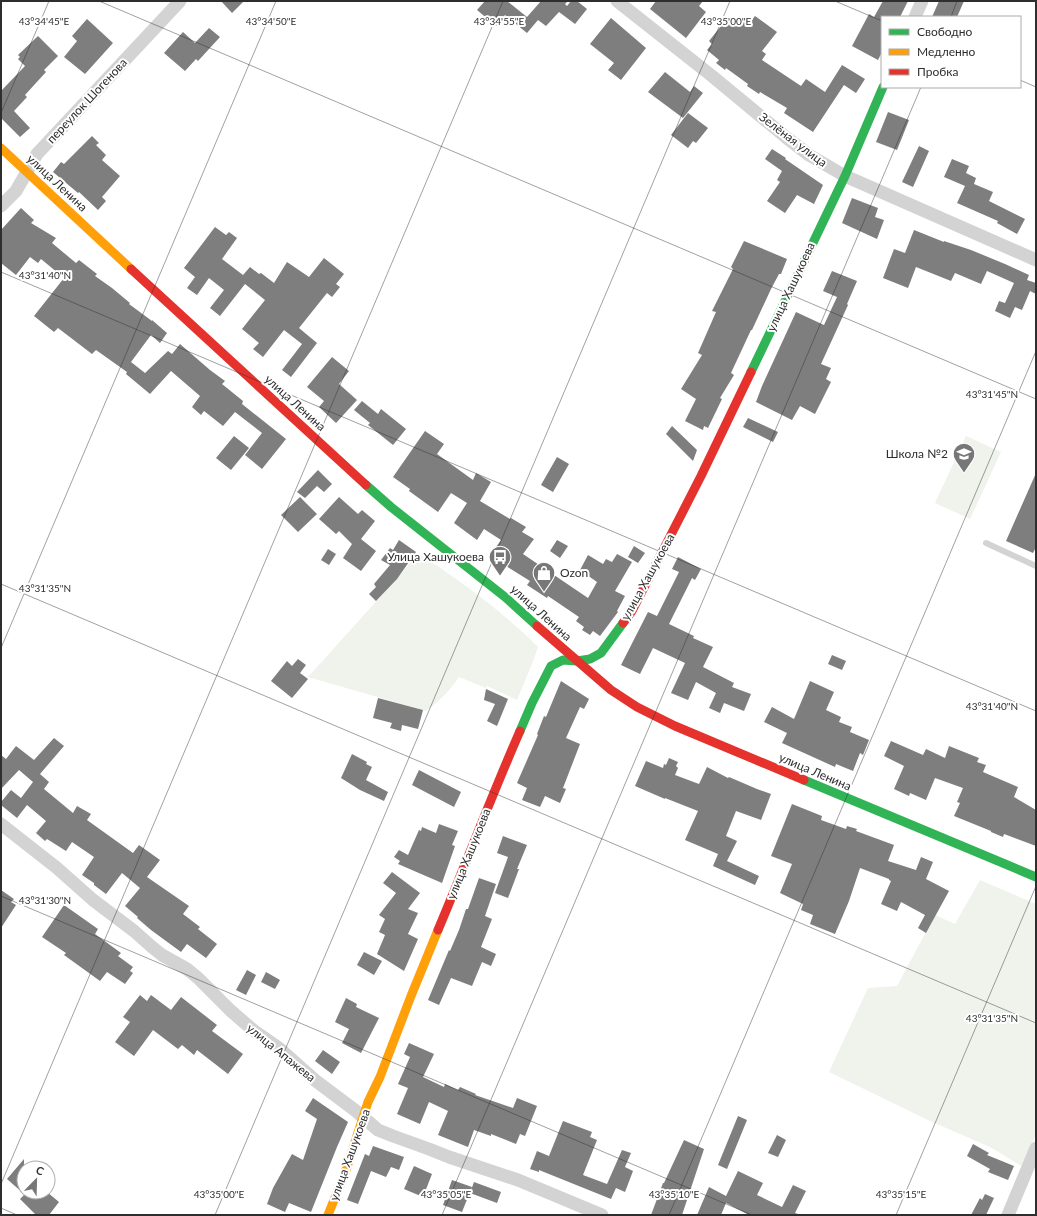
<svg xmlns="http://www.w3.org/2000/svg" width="1037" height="1216" viewBox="0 0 1037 1216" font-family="Lato,sans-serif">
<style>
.green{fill:#f0f3ec}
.building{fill:#7e7e7e}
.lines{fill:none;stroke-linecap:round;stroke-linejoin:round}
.lane{stroke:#d3d3d3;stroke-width:6}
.street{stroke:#d3d3d3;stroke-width:13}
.fast{stroke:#30b455;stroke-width:9}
.slow{stroke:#ff9f0a;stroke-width:9}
.jam{stroke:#e5322d;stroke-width:9}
.ticks{fill:none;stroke:#2e2e2e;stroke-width:1;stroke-opacity:0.45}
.labels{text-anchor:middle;stroke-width:4;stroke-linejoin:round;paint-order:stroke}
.street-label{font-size:12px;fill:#2e2e2e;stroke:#fff}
.poi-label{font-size:12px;fill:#2e2e2e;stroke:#fff;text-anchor:end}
.ticks-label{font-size:10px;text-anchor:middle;fill:#2e2e2e;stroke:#fff;stroke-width:4;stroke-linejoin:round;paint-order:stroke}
</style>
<rect width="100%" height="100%" fill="#fff"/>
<path class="green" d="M966,436L1001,452L970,519L935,503Z
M418,553C461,581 502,611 538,647L532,664L517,700L487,686L486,688L459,677C450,691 439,701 426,711L308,677L400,575Z
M980,880L1036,904V1134L1023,1167L990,1147L930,1121L829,1072L868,988L897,986L935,915L955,924Z"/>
<path class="building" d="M221,1H244L232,13Z
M485,1H507L527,17L541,1H568L565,4L567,6L571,1H577L587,9L575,24L559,12L546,26L538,20L527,33L505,15L496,26L477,10Z
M656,1H703L699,6L706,12L686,38L650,9Z
M883,1H908L900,17H882V52L878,60L852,46L869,14L874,17Z
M939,1H964L957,17H932Z
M729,16L736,22L740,17L749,24L755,16L777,32L762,51L766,54L762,60L801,86L806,79L825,92L842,65L865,79L856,93L844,85L813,132L784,113L787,108L760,92L759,94L747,86L748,84L726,68L725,70L716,63L719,60L707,50L712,44L709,41Z
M611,18L646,48L621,80L608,70L614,63L590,44Z
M87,19L113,43L85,74L64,57L77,41L72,36Z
M209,28L220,37L198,61L196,59L185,71L164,53L183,32L195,43Z
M38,36L58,56L44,70L46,72L25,95L27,97L14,111L30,128L20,137L1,118V91L25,66L18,59L20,57L18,55Z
M665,72L690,92L694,86L703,93L683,118L648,92Z
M888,112L909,120L897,150L876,142Z
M688,113L708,128L696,143L693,141L688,148L671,135Z
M92,136L99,143L96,145L106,155L102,160L120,176L102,197L106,201L98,210L79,192L78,193L53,172L61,162L64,164Z
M919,146L929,151L913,187L902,182Z
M772,149L786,158L785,159L823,185L814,204L797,195L785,213L767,201L780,182L777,180L782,171L765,159Z
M952,159L969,166L966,173L976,178L974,184L993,192L989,201L1025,219L1017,234L997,223L998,221L957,203L965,186L944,177Z
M852,198L878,208L875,217L884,220L877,239L842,223Z
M21,208L34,220L31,223L56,238L52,243L76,263L79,260L97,274L95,276L112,288L130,303L129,304L152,321V320L167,333L160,343L151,335L131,362L145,373L168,351L172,354L180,344L210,370L225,381L222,384L243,401L242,404L286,439L262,469L245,455L262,433L235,412L223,426L204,411L201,415L192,407L200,396L171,371L150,394L126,374L127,372L96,350L92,354L58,328L54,332L34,316L64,278L41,259L38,263L30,257L16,275L1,263V230Z
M215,227L226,235L229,232L237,238L222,259L243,275L250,267L259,274L261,273L274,283L287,262L309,277L324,258L344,274L336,284L340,287L332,297L327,293L299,328L317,343L291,377L282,370L302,344L284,330L263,357L253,349L259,343L242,329L265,300L245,284L220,316L210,308L224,290L209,278L197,295L187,288L195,277L184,268Z
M914,230L944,242V241L971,250L1005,264L1029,275L1027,280L1036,283V294L1030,291L1022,310L1015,307L1010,318L995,311L999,301L1005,303L1014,283L987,271L981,284L955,273L951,281L916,267L908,288L883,278L894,249L905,253Z
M744,241L787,259L781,274H779L771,289L752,330H751L731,373L734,375L720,398L722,399L708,428L704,426L703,430L685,421L696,399L681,389L702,355L698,353L716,312L712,311L733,269L731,267Z
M832,271L857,281L847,304L848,305L821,364L831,368L826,379L831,382L815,414L800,406L792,420L756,402L762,386L796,312L824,325L837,297L823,291Z
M332,357L349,371L339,384L357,400L336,423L319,407L324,401L307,387Z
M362,401L378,414L381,409L406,429L393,445L368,425L370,423L354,410Z
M748,418L778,432L773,442L743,427Z
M672,426L697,450L693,461L666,434Z
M425,431L444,444L437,454L473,480L476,473L491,482L480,501L510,519L511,518L526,527L522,532L534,539L523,554L588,598L597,582L580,570L588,555L603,564L606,559L612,562L617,554L632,562L615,591L625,596L617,611L618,612L600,636L593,631L590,635L582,630L584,627L576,621L579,617L548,596L547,598L527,585L530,581L506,566L508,563L492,553L501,540L484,529L477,540L454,523L467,503L451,493L438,512L409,491L410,489L393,477Z
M234,436L249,448L231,470L216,458Z
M557,457L569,464L553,492L541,485Z
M318,470L332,484L324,492L317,486L305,498L297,492Z
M1036,473V547L1033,553L1006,541Z
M300,497L317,514L298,532L281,515Z
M339,497L358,514L362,510L375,521L361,539L376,551L361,571L343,558L352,544L339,531L336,534L319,519Z
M399,540L416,552L397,579L376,601L369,594L376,587L374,584L390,565L381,560L390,548L393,550Z
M557,540L568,546L560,558L550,551Z
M634,546L645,553L638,563L628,557Z
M328,549L336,554L329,565L321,560Z
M678,557L701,569L695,580L692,578L669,624L694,636L693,638L713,647L703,667L734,683L732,687L751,694L744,711L724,703L720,713L709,708L716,693L696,682L688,700L671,693L685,663L653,648L640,674L621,665L648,612L657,616L679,572L672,569Z
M832,655L846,661L842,670L828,664Z
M298,659L306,665L300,673L308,679L292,698L271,681L287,661L292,666Z
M561,681L589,699L584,709L580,707L566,738L580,744L563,788L566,789L560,803L545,796L540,807L522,800L527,788L517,783L538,735L537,734L544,716L546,717Z
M810,681L834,692L826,710L841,717L839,722L852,727L850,732L869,740L863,755L860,753L853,771L836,764L835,767L782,743L787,733L764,722L772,707L794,719Z
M486,689L508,699L497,726L487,721L495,704L484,700Z
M378,698L423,710L418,729L402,725L401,731L390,728L392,723L373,718Z
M54,738L64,746L40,774L49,782L44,789L73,813L77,806L91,814L87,820L133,853L139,845L160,860L147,877L189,906L183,914L200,927L198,929L217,944L206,958L187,944L181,952L151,930L137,918L138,917L125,906L140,888L122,873L106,894L94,885V883L82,875L94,857L72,842L66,851L47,839L45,841L36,833L46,821L27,805L17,818L1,805V802L11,790L21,798L33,782L19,770L1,789V755L6,759L16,746L34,760Z
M891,741L923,755L926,749L945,758L949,746L979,758L977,762L986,765L983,772L1018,787L1014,797L1036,810V846L1004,834L1003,837L991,832V831L954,816L960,803L957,802L963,788L935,778L926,800L910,793L909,796L894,789L904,766L884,756Z
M352,754L367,762L366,764L372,767L366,780L388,792L384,801L360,790L341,778Z
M669,758L678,762L676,766L678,768L675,775L699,784L707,767L728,778L729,777L757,789L771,794L761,820L736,811L726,836L737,841L727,861L759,876L755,885L713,866L718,854L685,840L698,811L665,798V799L635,786L646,761L663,768L664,764L666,765Z
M419,770L461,792L454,807L412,785Z
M792,804L822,816L821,820L846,829L847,826L857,829L856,831L894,845L888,861L916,870L921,857L933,862L926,879L949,891L926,933L918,928L925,915L901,902L897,911L881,904L891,881L889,880V879L860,868L849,901L835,934L810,924L813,915L801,910L803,904L780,893L792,864L771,856Z
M439,824L458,831L452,845L455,846L442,883L398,864L400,861L394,857L399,850L408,855L419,830L421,831L422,827L436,833Z
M503,836L527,845L517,869H519L508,898L495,893L508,857L497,853Z
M392,872L420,893L408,909L418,913L408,934L418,939L404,971L377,954L385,935L379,932L385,919L379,915L396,893L383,883Z
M479,878L496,884L485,916L492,919L481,947L496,954L491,966L482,962L472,986L451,978L439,1005L428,1000L449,950L450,951L459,930L466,909H468Z
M1,890L14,899L11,902L16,905L1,928Z
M64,905L98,929L95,934L121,953L118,956L133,967L130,971L133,973L125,984L107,972L100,981L64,955L66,953L42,937Z
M364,952L382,961L374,975L357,965Z
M247,970L256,975L246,995L236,990Z
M266,972L280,980L275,989L261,982Z
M140,995L147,1001L151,995L171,1010L181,997L217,1025L212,1031L243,1054L228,1074L197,1050L194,1055L182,1045L178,1049L153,1030L134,1056L115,1042L130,1022L123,1017Z
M346,998L357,1004L356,1007L379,1018L361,1053L342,1043L349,1029L335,1022Z
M409,1043L434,1054L423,1077L444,1087L445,1084L458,1090L460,1087L476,1094L475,1095L513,1108L517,1098L537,1106L525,1136L520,1134L516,1144L491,1134V1136L474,1130L468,1147L438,1135L448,1111L429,1102L420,1124L397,1114L408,1088L398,1084L410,1057L404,1054Z
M323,1050L340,1062L332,1074L315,1061Z
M313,1098L348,1122L337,1147L311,1212L289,1203L285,1212L267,1204L273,1188L292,1154L303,1160L317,1119L305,1111Z
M738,1116L747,1120L727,1169L718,1165Z
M563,1121L592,1132L590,1137L597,1140L583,1175L607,1184L622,1150L631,1153L625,1167L633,1171L625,1192L616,1188L611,1199L539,1170V1172L530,1169L537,1151L549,1156Z
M777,1135L786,1140L778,1157L768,1153Z
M684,1140L704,1149L682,1215H651L663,1183H664Z
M973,1144L989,1153L987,1155L1014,1166L1008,1180L988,1172L990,1169L967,1156Z
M373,1146L404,1157L399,1170L391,1167L386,1177L371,1171L358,1204L347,1200L365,1154L369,1156Z
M24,1159V1194L7,1179Z
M414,1166L432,1174L423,1197L404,1189Z
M738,1171L763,1183L757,1195L782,1207L793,1185L806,1191L795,1213L801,1215H749L726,1203L721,1215H697L709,1187L726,1196Z
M452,1180L472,1187L462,1212L443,1205Z
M474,1182L501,1192L497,1203L470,1193Z
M27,1192H47L59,1202L49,1215H36L20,1199Z
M985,1194L994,1198L986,1215H971L980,1198L982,1200Z"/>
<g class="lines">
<path class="lane" d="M986,543L1036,566"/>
<path class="street" d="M617,1L712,76L787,138L809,155L845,176L1036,260
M915,17L922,1
M1,206L16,191L37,154L180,1
M1,824L57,868L93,900L134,931L152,947L162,955L187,969L198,978L231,1011L253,1030L279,1048L316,1081L356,1111L378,1130L393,1136L429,1149L449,1157L518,1180L602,1215
M1008,1215L1036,1148"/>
<path class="fast" d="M751,372L845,176L883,87
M366,485L391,507L505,597L537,626
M520,731L532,703L551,666L563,660L577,661L590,659L601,653L623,623
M804,780L1036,877"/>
<path class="slow" d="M1,148L131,269
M328,1215L345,1173L368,1102L380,1077L411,996L438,930"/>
<path class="jam" d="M131,269L366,485
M623,623L632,611L701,476L751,372
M537,626L611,690L637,707L675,726L804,780
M438,930C466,864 491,797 520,731"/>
</g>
<path class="ticks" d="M99,1L1036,399M835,1L882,21M951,17L957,1M1020,80L1036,87M1,113L49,1M1,272L1036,711M1,584L1036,1023M1,648L276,1M1,896L752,1215M1,1184L503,1M1,1208L17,1215M215,1215L730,1M442,1215L921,87M669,1215L1036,351M896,1215L1036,886"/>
<defs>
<g id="school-pin" transform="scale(1.15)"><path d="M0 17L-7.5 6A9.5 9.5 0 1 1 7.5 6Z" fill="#777" stroke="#fff"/><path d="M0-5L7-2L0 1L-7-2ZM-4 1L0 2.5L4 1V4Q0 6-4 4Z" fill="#fff"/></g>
<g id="bus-pin" transform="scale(1.15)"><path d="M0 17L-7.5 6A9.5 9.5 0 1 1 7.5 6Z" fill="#777" stroke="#fff"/><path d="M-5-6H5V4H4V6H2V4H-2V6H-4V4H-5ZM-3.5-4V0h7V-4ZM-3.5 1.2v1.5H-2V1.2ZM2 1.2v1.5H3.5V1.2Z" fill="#fff"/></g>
<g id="shop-pin" transform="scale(1.15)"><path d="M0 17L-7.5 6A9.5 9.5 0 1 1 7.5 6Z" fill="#777" stroke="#fff"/><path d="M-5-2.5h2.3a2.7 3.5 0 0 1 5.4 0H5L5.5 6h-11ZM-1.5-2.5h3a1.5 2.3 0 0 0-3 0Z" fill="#fff"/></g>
</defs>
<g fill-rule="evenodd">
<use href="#school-pin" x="964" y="454"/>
<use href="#bus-pin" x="500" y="557"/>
<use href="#shop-pin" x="544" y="573"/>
</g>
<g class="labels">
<g class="street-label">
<text transform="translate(87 101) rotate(-47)" y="4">переулок Шогенова</text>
<text transform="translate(793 140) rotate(37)" y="4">Зелёная улица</text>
<text transform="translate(57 183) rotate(43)" y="4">улица Ленина</text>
<text transform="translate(791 287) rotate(-65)" y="4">улица Хашукоева</text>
<text transform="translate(295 403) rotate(42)" y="4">улица Ленина</text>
<text transform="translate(648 577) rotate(-61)" y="4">улица Хашукоева</text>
<text transform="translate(541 613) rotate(42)" y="4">улица Ленина</text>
<text transform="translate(815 772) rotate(23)" y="4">улица Ленина</text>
<text transform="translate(469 854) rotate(-68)" y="4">улица Хашукоева</text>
<text transform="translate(281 1053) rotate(39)" y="4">улица Апажева</text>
<text transform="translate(350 1155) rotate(-70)" y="4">улица Хашукоева</text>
</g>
<g class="poi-label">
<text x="948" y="458">Школа №2</text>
<text x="484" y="561">Улица Хашукоева</text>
<text x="560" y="577" text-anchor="start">Ozon</text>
</g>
</g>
<g class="ticks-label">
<text x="44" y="25">43°34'45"E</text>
<text x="271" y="25">43°34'50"E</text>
<text x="499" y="25">43°34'55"E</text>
<text x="726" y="25">43°35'00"E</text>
<text x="45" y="279">43°31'40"N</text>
<text x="992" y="398">43°31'45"N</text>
<text x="45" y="592">43°31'35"N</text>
<text x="992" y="710">43°31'40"N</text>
<text x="45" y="904">43°31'30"N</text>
<text x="992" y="1022">43°31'35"N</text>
<text x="219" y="1198">43°35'00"E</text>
<text x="446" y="1198">43°35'05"E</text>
<text x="674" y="1198">43°35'10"E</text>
<text x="901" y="1198">43°35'15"E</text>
</g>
<rect width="1037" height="1216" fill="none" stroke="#2e2e2e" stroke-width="4"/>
<rect x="881" y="16" width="140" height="72" fill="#ffffff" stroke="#ababab"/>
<rect x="889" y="29" width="20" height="6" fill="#30b455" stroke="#ababab"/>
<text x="917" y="36" font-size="12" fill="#2e2e2e">Свободно</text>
<rect x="889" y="49" width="20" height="6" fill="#ff9f0a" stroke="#ababab"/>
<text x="917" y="56" font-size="12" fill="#2e2e2e">Медленно</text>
<rect x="889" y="69" width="20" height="6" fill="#e5322d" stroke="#ababab"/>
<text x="917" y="76" font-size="12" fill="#2e2e2e">Пробка</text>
<g transform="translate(36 1180) rotate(23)"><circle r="19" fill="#ffffff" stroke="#ababab"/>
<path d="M0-3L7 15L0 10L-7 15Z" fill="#777777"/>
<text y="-6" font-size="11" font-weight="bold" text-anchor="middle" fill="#2e2e2e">С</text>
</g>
</svg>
